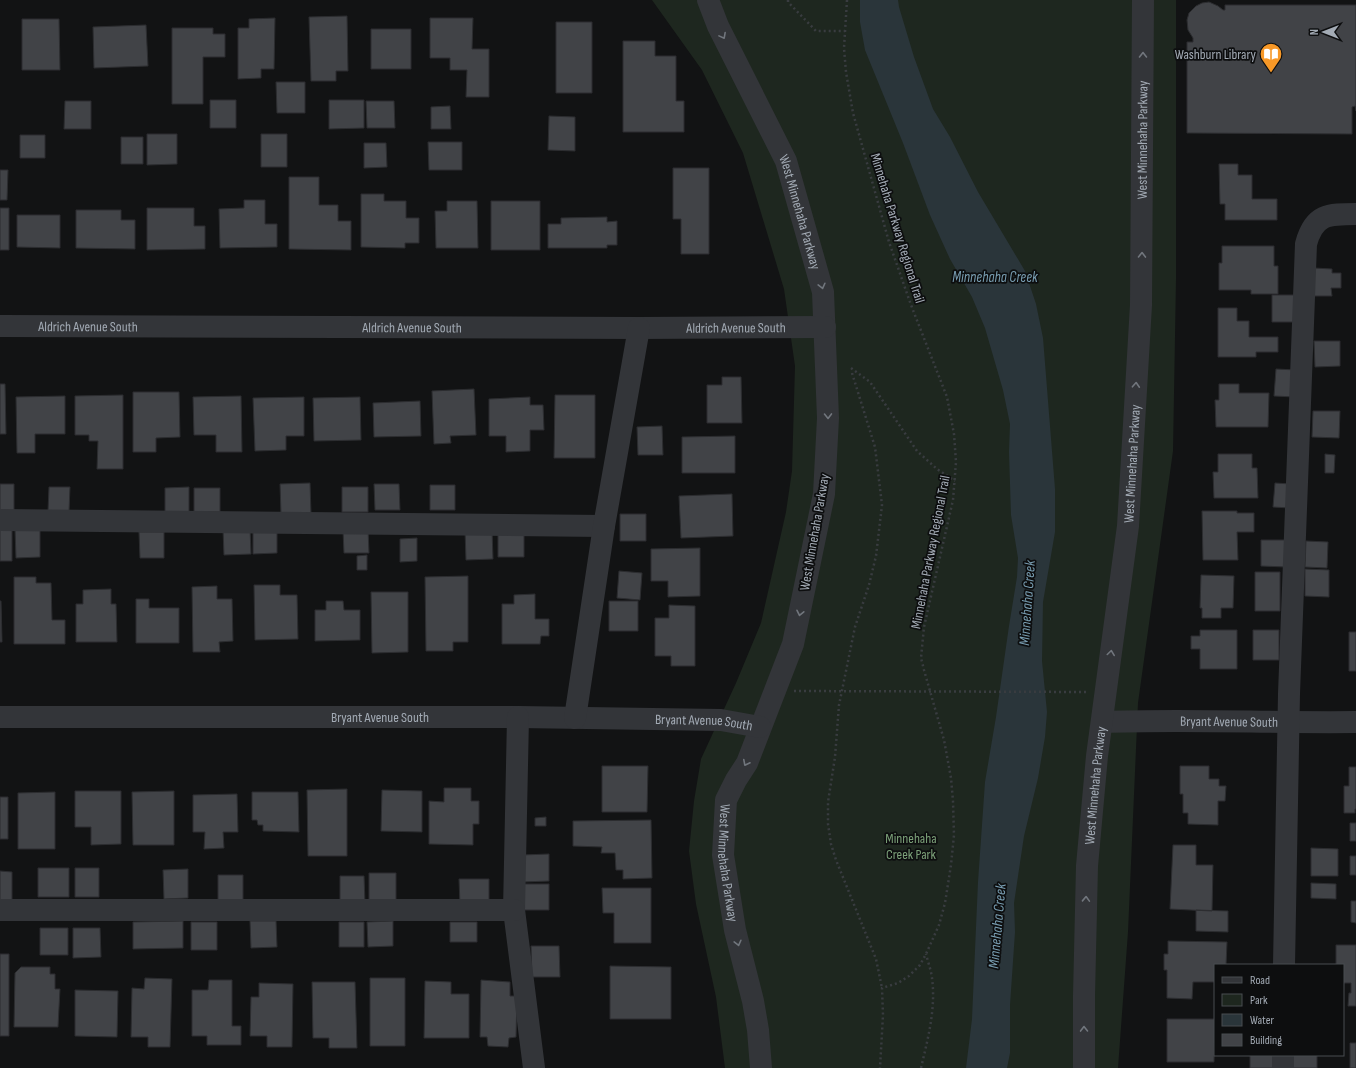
<svg xmlns="http://www.w3.org/2000/svg" width="1356" height="1068" viewBox="0 0 1356 1068" font-family="'Sofia Sans Condensed',sans-serif">
<style>
.green{fill:#1e271f}
.water{fill:#2a353a}
.building{fill:#414347;stroke:#2c2d30}
.lines{fill:none;stroke-linecap:round;stroke-linejoin:round}
.path{stroke:#393c40;stroke-width:2.5;stroke-dasharray:2 3;stroke-linecap:butt}
.minor{stroke:#333539;stroke-width:22}
.path-bridge{stroke:#393c40;stroke-width:2.5;stroke-dasharray:2 3;stroke-linecap:butt}
.oneway{stroke:#71767d}
.labels{text-anchor:middle;stroke-width:3.5;stroke-linejoin:round;paint-order:stroke}
.poi-label{font-size:14px;fill:#a3abb5;stroke:#0d0e0f;text-anchor:end}
.street-label{font-size:14px;fill:#a3abb5;stroke:#0d0e0f}
.park-label{font-size:14px;fill:#7ca179;stroke:#0d0e0f}
.water-label{font-size:15px;font-style:italic;fill:#799eb2;stroke:#0d0e0f}
</style>
<rect width="100%" height="100%" fill="#121314"/>
<path class="green" d="M652,0H1176V279L1173,451L1138,703L1128,932L1118,1068H725L716,997L696,904L689,851L694,801L701,759L736,683L761,623L786,512L792,471L795,366L784,289L743,153L702,70Z"/>
<path class="water" d="M860,0H898L899,7L914,57L933,109L950,137L978,192L1025,271L1036,304L1043,338L1055,489V532L1043,602L1042,661L1047,712L1045,737L1038,778L1024,836L1014,903L1015,932L1010,1005V1053L1007,1068H966L972,1019L978,882L985,782L996,717L1009,626L1017,577L1018,558L1011,515L1009,452L1010,424L1003,390L985,328L972,297L950,259L930,215L903,143L865,50L860,22Z"/>
<path class="building" d="M1209,2L1218,6L1223,10H1225V5H1356V111L1355,106L1352,107V134L1187,133V42H1193V38L1188,30L1187,20L1189,13L1196,6L1202,3Z
M347,16L348,71H336V81H311L309,17Z
M275,18L274,69H261V78L238,79V28H249V19Z
M430,18H473L472,49H489V97H466L467,70H450V58H430Z
M22,19H59L60,70H22Z
M556,22H592V93H556Z
M146,25L148,66L94,68L93,27Z
M172,28H213V34H225V57H203V104H172Z
M371,29H411V69H371Z
M623,41H655V56H676V101H684V132H623Z
M276,82H305V113H277Z
M210,100H236V128H210Z
M329,100H364V128L329,129Z
M65,101H91V129H64Z
M366,101H394L395,128H367Z
M450,106L451,129H431V107Z
M549,116L575,117V151L548,150Z
M147,134H177V164L147,165Z
M261,134H287V167H261Z
M20,135H45V158H20Z
M121,137H143V164H121Z
M428,142H462V170H429Z
M364,143H386L387,167L364,168Z
M1219,164H1238V175H1252V199H1277V220H1225V204H1220Z
M673,168H709V254H681V219H673Z
M0,170H8L7,200H0Z
M289,177H319V205H338V221H351V250L289,249Z
M361,194H384V201H406V218H419V243H405V248L361,247Z
M244,200H265V224H277V247L220,248L219,209L244,208Z
M447,201H477L478,248H436L435,211H447Z
M491,201H540V250H491Z
M0,208H9V250H0Z
M147,208H194V226H205V249L147,250Z
M76,210H121V220H135V249L76,248Z
M17,215H60V248L17,247Z
M607,217V222L617,221V245H607V248H548V224H561V218Z
M1222,246H1274V266H1278V294H1251V290H1219V263H1222Z
M1314,268L1332,269V273H1341V288H1331L1332,296H1314Z
M1272,295H1297V322H1272Z
M1218,308H1237V321H1249V337H1278V352H1256V357H1218Z
M1314,341H1340V366L1315,367Z
M1276,369L1296,370L1295,397L1274,396Z
M722,377H741L742,423H707V385H722Z
M0,384H5L6,434H0Z
M1219,384H1239V393H1269L1268,427H1216L1215,400H1219Z
M474,389L476,435L450,436L451,443L434,444L432,391Z
M133,392H179L180,437L156,438V452H133Z
M123,395V469H97L98,441H89V435H75V396Z
M555,395H595V458H554Z
M65,396V434H35V453H17L16,397Z
M241,396L242,452H216V435H194L193,397Z
M304,397V436H286V450L255,451L253,398Z
M360,397L361,440L314,441L313,398Z
M530,397V405H543L544,430H530V451L506,452V436H489V399Z
M420,401L421,436L374,437L373,403Z
M1313,411H1340L1339,438L1312,437Z
M662,426L663,455H638L637,427Z
M735,436V473H682V437Z
M1218,454H1252V468H1257L1258,498H1214L1213,472H1218Z
M1325,454L1335,455L1334,473H1325Z
M310,483L311,513L281,514L280,484Z
M1275,483L1291,484L1290,508L1273,507Z
M0,484H14V511H0Z
M374,484H399L400,510H375Z
M430,485H455V510H430Z
M49,487H70L69,512L48,511Z
M189,487V512H165V488Z
M342,487H368V512H342Z
M194,488H220V512H194Z
M732,494L733,536L681,538L679,496Z
M1202,511H1237V513H1254V532H1237L1238,560H1203Z
M620,514H646V541H620Z
M0,529H12V561H0Z
M15,529H40V557L16,558Z
M223,529H250L251,554L224,555Z
M277,529V553L253,554V530Z
M368,529L369,553H344L343,530Z
M465,530H492L493,559L466,560Z
M498,530H524V557H498Z
M139,532H164V558H140Z
M417,538V561L400,562V539Z
M1261,540H1287L1286,567L1261,566Z
M1306,541L1328,542L1327,568L1305,567Z
M700,548V596L668,597V581H651V549Z
M367,555V570H357V556Z
M1305,569L1329,570V597L1305,596Z
M619,571L642,573L640,600L617,598Z
M1255,572H1280V611H1255Z
M1201,575L1234,576L1233,608H1221V618H1202V608H1200Z
M468,576V642H453V651H426L425,577Z
M14,577H36V583H51L52,620H65V644H14Z
M254,585H280V595H297L298,639L255,640Z
M217,586V599H232L233,641L219,642L220,652H193L192,587Z
M111,589V604H116L117,642H76V604H83V590Z
M371,592H408V652L372,653Z
M535,594V619H549V636H541L540,644H502V604H514V595Z
M136,599H149V608H179V643H136Z
M0,601H1L2,642H0Z
M326,601H343L344,610H360V640L315,641V610H326Z
M609,601H638V631H609Z
M669,605L695,606V666H671V656H655V618H669Z
M1200,630H1237V669H1200V649H1191V636H1200Z
M1253,630H1279V660H1253Z
M1349,632H1356V671H1349Z
M602,766H648L647,812H602Z
M1180,766H1209V779H1219V786H1226L1225,801H1218V825L1188,824V813H1183V794H1180Z
M1349,767H1356V809H1355V813H1344V786H1349Z
M444,788H471V801H479V824H473V845L429,844V801L444,802Z
M347,789V856H308L307,790Z
M382,790L422,791V832L381,831Z
M75,791H121V844L91,845V827H75Z
M174,791V845H133L132,792Z
M55,792V849H18V793Z
M252,792H298L299,832L263,831V825H258L257,820H252Z
M237,794L238,832H223L224,848L204,849L205,832H193V795Z
M0,797H8V839H0Z
M546,817V826H535V818Z
M651,820L652,878L623,879V870H616L615,853H601L602,847L573,846V821Z
M1350,823H1356V841H1350Z
M1173,845H1196V865H1213L1212,911L1170,909Z
M1311,848L1338,849V876H1311Z
M549,854V881L522,882V855Z
M1350,856H1356V875H1350Z
M38,868H69V897H38Z
M75,868H99V897H75Z
M188,869V898L164,899L163,870Z
M0,871L12,872V903H0Z
M369,873H396V904H369Z
M218,875H243V904H218Z
M340,876H364L365,904H340Z
M459,879H489V905H460Z
M1311,883L1336,884V899L1311,898Z
M524,884H549V910H524Z
M602,888H651V943H614V913H603Z
M1351,901H1356V923L1351,922Z
M1196,910L1228,911V932L1196,931Z
M183,921V948L133,949V922Z
M250,921H276L277,947L251,948Z
M393,921V946L368,947L367,922Z
M191,922H217V950H191Z
M339,922H364V947H339Z
M450,922H477V942H450Z
M40,928H68V955H40Z
M73,928H100L101,957L73,958Z
M1168,941L1227,942L1226,965H1215V982H1193L1192,999L1167,998V970H1164V954H1168Z
M1336,945H1356V1006H1348L1349,993H1351V983H1343V965H1336Z
M531,946H559L560,977H532Z
M0,954H9V1036H0Z
M610,966L671,967V1019H610Z
M21,967H50V974H55V989H60L58,1027H14L15,973Z
M145,978L172,979L170,1047H148V1037H131L132,988L144,989Z
M370,978H405V1046H370Z
M209,980H232V1026H241V1045H207V1036H192V990H208Z
M481,980L510,982V996H517L516,1037L509,1038L508,1047L488,1046L487,1037H480Z
M425,981L451,982V994H469V1038H424Z
M312,982H355L357,1048H329V1038H313Z
M259,983L293,984L292,1047H267V1036H250L251,997H259Z
M75,990L118,991L117,1037L75,1036Z
M1167,1019H1215L1214,1062H1167Z
M1350,1043H1356V1068H1350Z
M1250,1055H1276V1068H1250Z
M1292,1055H1317V1068H1292Z"/>
<g class="lines">
<path class="path" d="M788,0V2L816,31H845
M847,0L844,48L846,72L853,113L889,242L911,305L947,397L954,434L956,462L953,500L924,627L921,658L924,670L944,740L951,778L953,801L954,835L951,865L945,903L939,925L926,954L920,965L909,976L898,983L882,988L883,1015L880,1068
M851,368L870,382L917,451L937,469L955,481
M852,373L875,447L882,505L876,556L869,585L855,627L839,705L835,757L828,802V824L831,844L836,860L876,959L882,988
M921,1068C928,1038 936,1009 932,978C931,970 928,962 926,954"/>
<g class="minor">
<path id="s1" d="M708,0L718,26L786,161L823,292L828,418L824,494L793,644L747,763L736,780L726,800L723,855L735,930L753,1001L758,1030L761,1068"/>
<path id="s2" d="M0,326L639,328L825,327"/>
<path d="M0,520L604,526"/>
<path id="s3" d="M0,717H518L721,720L760,727"/>
<path d="M518,717L514,910L534,1068"/>
<path d="M575,718L604,526L639,328"/>
<path id="s4" d="M1102,722C1187,719 1271,723 1356,722"/>
<path d="M0,910H514"/>
<path d="M1284,965L1289,694L1306,244C1314,214 1328,214 1356,214"/>
<path id="s5" d="M1084,1068V996L1087,866L1097,756L1128,526L1141,305L1143,0"/>
<path d="M1283,1068V1055"/>
</g>
<path class="path-bridge" d="M794,691L1088,692"/>
</g>
<defs><path id="oneway-chevron" d="M-2-3.5L2.5 0L-2 3.5" fill="none" stroke-width="1.6" stroke-linecap="round" stroke-linejoin="round"/></defs>
<g class="oneway">
<use href="#oneway-chevron" transform="translate(723 36) rotate(62)"/>
<use href="#oneway-chevron" transform="translate(1143 55) rotate(-90)"/>
<use href="#oneway-chevron" transform="translate(1142 255) rotate(-89)"/>
<use href="#oneway-chevron" transform="translate(822 286) rotate(76)"/>
<use href="#oneway-chevron" transform="translate(1136 385) rotate(-87)"/>
<use href="#oneway-chevron" transform="translate(828 416) rotate(89)"/>
<use href="#oneway-chevron" transform="translate(800 613) rotate(102)"/>
<use href="#oneway-chevron" transform="translate(1111 653) rotate(-82)"/>
<use href="#oneway-chevron" transform="translate(746 763) rotate(117)"/>
<use href="#oneway-chevron" transform="translate(1086 899) rotate(-88)"/>
<use href="#oneway-chevron" transform="translate(738 943) rotate(76)"/>
<use href="#oneway-chevron" transform="translate(1084 1029) rotate(-91)"/>
</g>
<defs>
<g id="library-pin" transform="scale(1.15)"><path d="M0 17L-7.5 6A9.5 9.5 0 1 1 7.5 6Z" fill="#f79827" stroke="#0d0e0f"/><path d="M-6-4Q-3-5.5-.7-3.5V5Q-3 3-6 4ZM6-4Q3-5.5 .7-3.5V5Q3 3 6 4Z" fill="#fff"/></g>
</defs>
<g fill-rule="evenodd">
<use href="#library-pin" x="1271" y="54"/>
</g>
<g class="labels">
<g class="poi-label">
<text x="1256" y="59">Washburn Library</text>
</g>
<g class="street-label">
<text dy="5" stroke="none"><textPath href="#s5" startOffset="931">West Minnehaha Parkway</textPath></text>
<text dy="5" stroke="none"><textPath href="#s1" startOffset="232">West Minnehaha Parkway</textPath></text>
<text transform="translate(898 228) rotate(73)" y="5">Minnehaha Parkway Regional Trail</text>
<text dy="5" stroke="none"><textPath href="#s2" startOffset="88">Aldrich Avenue South</textPath></text>
<text dy="5" stroke="none"><textPath href="#s2" startOffset="412">Aldrich Avenue South</textPath></text>
<text dy="5" stroke="none"><textPath href="#s2" startOffset="736">Aldrich Avenue South</textPath></text>
<text dy="5" stroke="none"><textPath href="#s5" startOffset="607">West Minnehaha Parkway</textPath></text>
<text transform="translate(814 532) rotate(-80)" y="5">West Minnehaha Parkway</text>
<text transform="translate(930 552) rotate(-79)" y="5">Minnehaha Parkway Regional Trail</text>
<text dy="5" stroke="none"><textPath href="#s3" startOffset="380">Bryant Avenue South</textPath></text>
<text dy="5" stroke="none"><textPath href="#s4" startOffset="127">Bryant Avenue South</textPath></text>
<text dy="5" stroke="none"><textPath href="#s3" startOffset="704">Bryant Avenue South</textPath></text>
<text dy="5" stroke="none"><textPath href="#s5" startOffset="283">West Minnehaha Parkway</textPath></text>
<text dy="5" stroke="none"><textPath href="#s1" startOffset="904">West Minnehaha Parkway</textPath></text>
</g>
<g class="park-label">
<text x="911" y="843">Minnehaha<tspan x="911" dy="16">Creek Park</tspan></text>
</g>
<g class="water-label">
<text x="995" y="282">Minnehaha Creek</text>
<text transform="translate(1027 603) rotate(-86)" y="5">Minnehaha Creek</text>
<text transform="translate(997 926) rotate(-85)" y="5">Minnehaha Creek</text>
</g>
</g>
<rect x="1214" y="964" width="130" height="92" fill="#0d0e0f" stroke="#494d51"/>
<rect x="1222" y="977" width="20" height="6" fill="#333539" stroke="#494d51"/>
<text x="1250" y="984" font-size="12" fill="#a3abb5">Road</text>
<rect x="1222" y="994" width="20" height="12" fill="#1e271f" stroke="#494d51"/>
<text x="1250" y="1004" font-size="12" fill="#a3abb5">Park</text>
<rect x="1222" y="1014" width="20" height="12" fill="#2a353a" stroke="#494d51"/>
<text x="1250" y="1024" font-size="12" fill="#a3abb5">Water</text>
<rect x="1222" y="1034" width="20" height="12" fill="#414347" stroke="#494d51"/>
<text x="1250" y="1044" font-size="12" fill="#a3abb5">Building</text>
<g transform="translate(1324 32) rotate(270)" stroke="#0d0e0f" stroke-width="3" paint-order="stroke">
<path d="M0-3L7 15L0 10L-7 15Z" fill="#a3abb5"/>
<text y="-6" font-size="11" font-weight="bold" text-anchor="middle" fill="#a3abb5">N</text>
</g>
</svg>
